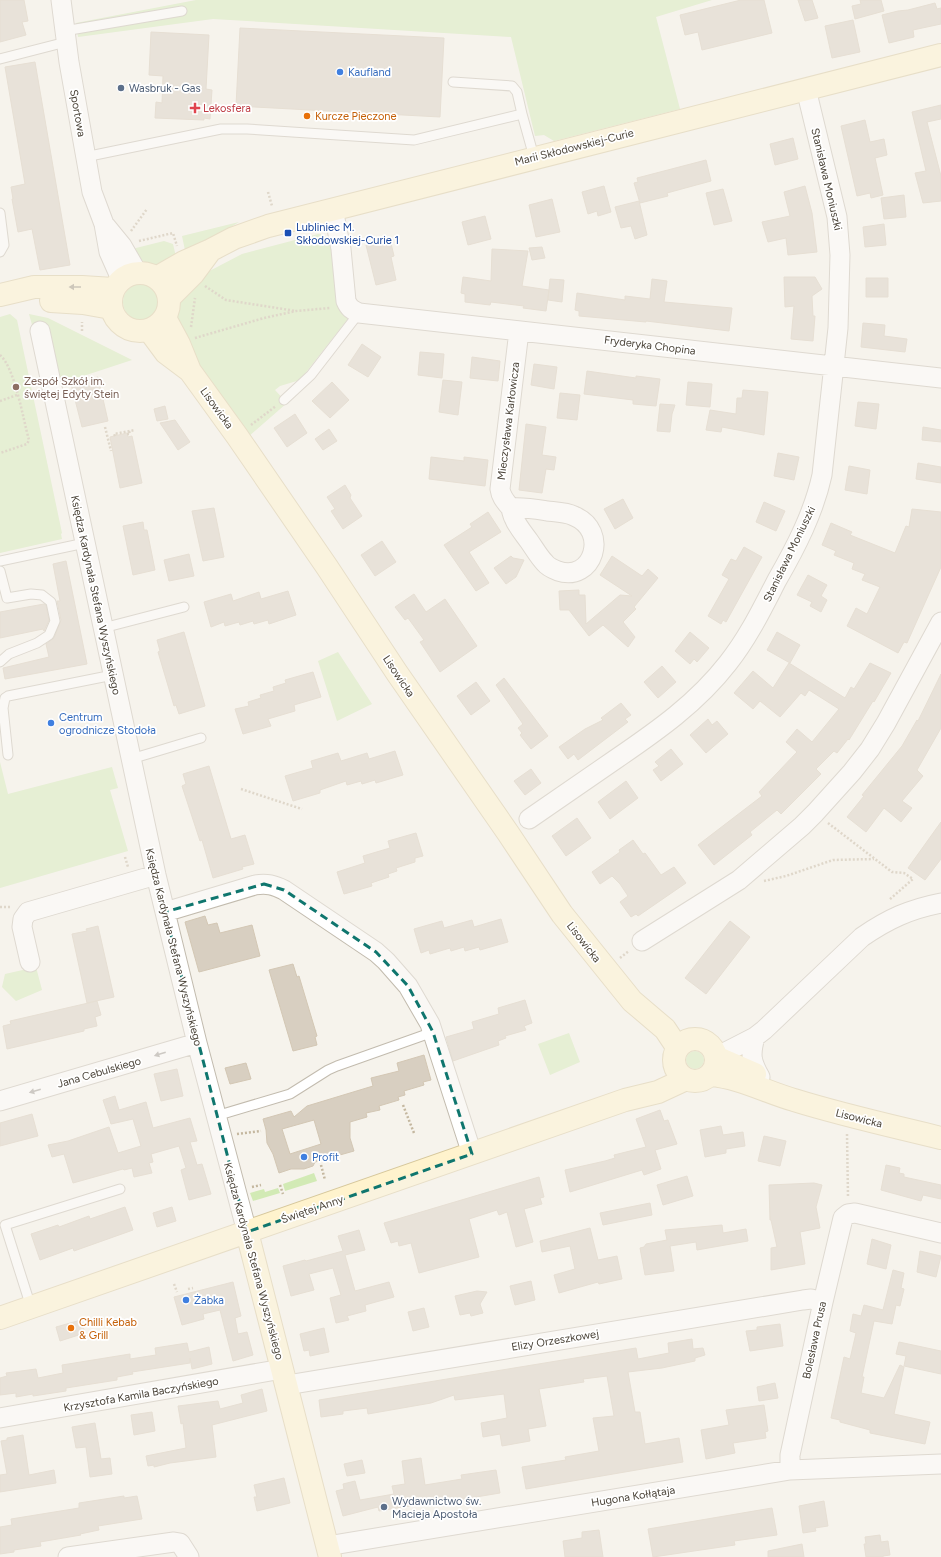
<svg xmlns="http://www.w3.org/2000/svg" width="941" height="1557" viewBox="0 0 941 1557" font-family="Figtree,sans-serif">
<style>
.green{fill:#d2eab5}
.building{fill:#d8cfc1;stroke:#d3c7b4;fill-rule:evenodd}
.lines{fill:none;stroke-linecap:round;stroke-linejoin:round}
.lane-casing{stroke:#c2bbae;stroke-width:11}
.street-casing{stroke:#c2bbae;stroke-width:21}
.secondary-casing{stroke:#d6c79b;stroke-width:24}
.path{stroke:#c4b79f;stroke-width:2.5;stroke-dasharray:2 2;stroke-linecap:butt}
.lane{stroke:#fff;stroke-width:9}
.street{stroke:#fff;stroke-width:19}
.secondary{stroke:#fff3cd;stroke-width:22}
.oneway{fill:#9c937c}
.oneway2{fill:#9c9892}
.marked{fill:none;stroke:#0f766e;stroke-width:3;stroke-dasharray:8 5;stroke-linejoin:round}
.shop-dot{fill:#3f7fe0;stroke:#fff;stroke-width:1.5}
.service-dot{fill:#5c6f8a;stroke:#fff;stroke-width:1.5}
.health-dot{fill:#e0444e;stroke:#fff;stroke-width:1.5}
.food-dot{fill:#e8710a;stroke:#fff;stroke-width:1.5}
.transit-dot{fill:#1a4fb4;stroke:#fff;stroke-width:1.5}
.education-dot{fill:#8d6e63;stroke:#fff;stroke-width:1.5}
.labels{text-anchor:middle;stroke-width:3.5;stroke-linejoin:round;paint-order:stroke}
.shop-label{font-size:11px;fill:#366cbe;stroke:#fff;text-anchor:start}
.service-label{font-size:11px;fill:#4e5e75;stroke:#fff;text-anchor:start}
.health-label{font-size:11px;fill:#be3a42;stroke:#fff;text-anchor:start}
.street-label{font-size:11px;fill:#4b4439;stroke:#fff}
.food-label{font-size:11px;fill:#c56008;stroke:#fff;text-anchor:start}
.transit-label{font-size:11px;fill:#164399;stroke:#fff;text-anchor:start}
.education-label{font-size:11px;fill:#785e54;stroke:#fff;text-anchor:start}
</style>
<rect width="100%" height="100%" fill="#f6f3ec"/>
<path class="green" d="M196,0H712L656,17L680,109L554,141L544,135L535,136L511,37L213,19L78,37L76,23Z
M239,222L186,255L182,236Z
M318,234L324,235L330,243L341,305L347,315V320L300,380L280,386L275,390L287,403L248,437L214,393L179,333L175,317L179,300L198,277L242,254Z
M164,241L173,244L177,261C157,267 146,269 133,250L136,248Z
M123 302a18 18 0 1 1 36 0a18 18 0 1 1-36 0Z
M10,314L17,320L62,533L61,534L62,539L0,553V317Z
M29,314L48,318L132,360L59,384L34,332Z
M338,652L372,704L337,721L318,661Z
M0,762L8,794L112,767L118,788L110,790L128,851L0,888Z
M36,967L42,990L16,1001L2,987L5,974Z
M569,1033L580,1062L550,1075L538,1044Z
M686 1060a9 9 0 1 1 18 0a9 9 0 1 1-18 0Z
M314,1173L317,1181L285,1191L283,1184Z
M278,1188L280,1193L253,1201L250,1193L264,1189L265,1192Z"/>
<path class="building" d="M0,0H24L28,21L22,22L26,35L0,42Z
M741,0H764L772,33L702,50L698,32L685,35L680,15Z
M798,0H812L818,18L805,21Z
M860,0H881L884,11L855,19L852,6L861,4Z
M935,3L937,9L941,8V24L913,30L914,37L889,43L882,15L898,11L908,10Z
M853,20L860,52L832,58L825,26Z
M240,28L444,38L440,117L236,106Z
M151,32L209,35L206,89L212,90L210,119L204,118V120L155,118L156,102L162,103L163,76L149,75Z
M35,62L70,265L40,270L32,229L18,232L12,199H13L11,187L25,184L5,67Z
M941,105V119L927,122L941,176V201L923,203L915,173L926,171L912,112Z
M865,120L870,142L884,139L887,155L875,158L883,195L871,198L870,193L857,196L841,126Z
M793,138L798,159L775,165L770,144Z
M706,160L711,181L667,193L668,196L640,203L634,183L638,182L637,178Z
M604,186L611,212L598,216L597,211L588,214L582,192Z
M805,186L812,213L817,252L788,255L786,238L768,242L762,222L790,216L784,192Z
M723,189L732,221L714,225L706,193Z
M904,195L906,217L884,219L881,198Z
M552,199L560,232L536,237L529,205Z
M639,201L647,235L635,239L631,226L621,228L615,207Z
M485,216L491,239L468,245L462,222Z
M884,224L886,245L865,247L863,227Z
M390,239L394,256L391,257L396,280L376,285L366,245Z
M542,247L545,258L532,260L529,248Z
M492,249L528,251L522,286L549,290L546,311L523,308L524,306L491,302L490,305L465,302V294L461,293L463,277L491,281Z
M784,277H815L822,289L812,296L813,316H815L813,341L791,339L794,306L785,307Z
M866,278H888V297H866Z
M550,279L564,280L562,302L548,300Z
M652,279L667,281L664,302L732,308L729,331L646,321V322L579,316V311L575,310L577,293L625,300V296L650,299Z
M863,323L885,325L884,336L907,339L905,352L861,347Z
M362,344L381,357L368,377L348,365Z
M420,352L444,354L442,378L418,375Z
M472,357L500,361L498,381L470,378Z
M534,364L557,367L554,389L531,385Z
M587,371L636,378V376L660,379L656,406L633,404V400L584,394Z
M98,377L108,421L82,427L71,384Z
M443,380L462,382L458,415L439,412Z
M332,382L349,400L330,418L312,401Z
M688,382L712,384L710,407L686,405Z
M743,390L768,392L764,435L722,427L721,432L706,430L710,410L736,414L737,398H742Z
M560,393L580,395L577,420L557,418Z
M858,402L879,404L876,429L855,426Z
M660,404L675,405L672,414L670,432L657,431Z
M165,406L168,419L157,421L154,409Z
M295,414L307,433L287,447L274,428Z
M175,420L190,442L178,450L160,423Z
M526,424L546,427L542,455L556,457L554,470L546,469L542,493L519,490Z
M923,427L941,430V442L922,440Z
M329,429L337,441L323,450L315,439Z
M127,433L128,437L132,436L142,483L120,488L110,437Z
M778,453L799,457L794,480L774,476Z
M431,457L464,461V457L488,460L485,486L429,479Z
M918,463L941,467V483L916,479Z
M849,466L870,470L867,494L845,490Z
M345,485L351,495L350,498L362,516L343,529L331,511L335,509L327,497Z
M623,499L633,518L615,529L604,509Z
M764,502L785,511L776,531L756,522Z
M214,508L224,557L203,561L192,511Z
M912,509L941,512V567L907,643L904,642L898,653L847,626L856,608L867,614L880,587L862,580L865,574L852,569L854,563L834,555L836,551L822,545L831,523L852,532L850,535L895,553L906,526L909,527Z
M488,512L501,532L469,552L489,583L476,591L444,545L472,527L470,524Z
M143,522L144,530H147L155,570L133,575L123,526Z
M382,541L396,562L375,576L361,555Z
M744,547L762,557L726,622L723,620L721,624L708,616L729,579L722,575L731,559L736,561Z
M189,554L194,576L169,581L164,560Z
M511,556L513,558L524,560L516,577L506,584L494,568Z
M612,556L642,576L648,569L658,578L634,607L636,609L623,622L635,637L628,647L603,625L589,636L569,610H560L559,591L579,590V595H585L586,624L620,595L632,596L600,575Z
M66,561L87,664L5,679L3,668L49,657L46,644L54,638L61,620L57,601H60L53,564Z
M808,575L827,585L821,596L827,600L821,612L810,606L812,602L797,595Z
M288,591L296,615L269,624L268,620L254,624L253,621L240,625L239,622L225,626L224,622L211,627L204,602L231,594L233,601L259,592L261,599Z
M414,594L426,612L445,599L477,646L440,672L420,642L424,640L408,618L405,620L395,607Z
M44,604L46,605L49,620L44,631L43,629L0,638V612Z
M184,632L205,706L179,714L176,705L174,706L169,689L158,652L160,651L157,640Z
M690,632L709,648L697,662L694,659L690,664L675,651Z
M777,632L800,645L790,663L767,650Z
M789,663L845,698L851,687L854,689L870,663L891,673L874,702L873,701L849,740L848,739L837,753L834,751L816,769L821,774L781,814L777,810L750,832L752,835L714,865L698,845L762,796L759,792L797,752L786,742L797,729L812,742L839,709L809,690L805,696L801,693L780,717L760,701L753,709L734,693L753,671L773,688Z
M662,666L676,682L658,698L644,682Z
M313,672L321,697L294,705L295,711L268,719L271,726L243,734L235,709L249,706L248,702L261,698L260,695L274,691L273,687L286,683L285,680Z
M941,674V728L917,770L923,776L902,801L912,808L901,822L884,808L866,832L847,817L864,796L862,795L902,746L917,720L918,721Z
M504,678L548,736L531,749L520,735L522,733L518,728L523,724L496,685Z
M476,682L490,701L471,715L457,696Z
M621,703L631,715L625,719L628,722L578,760L574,754L568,759L559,747L585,729L603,720L601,718Z
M708,719L712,725L717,721L728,734L706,753L690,735Z
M671,749L683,764L661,781L653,770L659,766L655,762Z
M395,751L403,775L376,783L375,780L362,784L361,781L347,785L346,781L320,790V793L293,801L285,776L313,768L311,761L338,753L341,761L367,753L369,759Z
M209,766L231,839L245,835L254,864L242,867L243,869L213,878L202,840L200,841L182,786L186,784L183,774Z
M531,769L541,783L525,795L514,781Z
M626,781L638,798L610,819L598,802Z
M577,818L591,838L566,856L552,836Z
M941,822V859L925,880L908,868Z
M416,833L423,856L415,858V862L396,868L397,871L388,874L389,877L371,883L372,886L344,894L337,872L365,863L363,856L390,848L388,841Z
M633,840L643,854L645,853L661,875L674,867L686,883L638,916L636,914L631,917L620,902L628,896L620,884L612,876L600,884L592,872L620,852L619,850Z
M205,916L208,925L217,923L220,933L252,925L260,956L199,972L185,922Z
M501,919L508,942L480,950L479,947L465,951L464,947L451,951L450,948L430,954L429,950L421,953L414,929L442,921L444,928L472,920L474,927Z
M730,921L750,937L706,994L685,978Z
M98,926L114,997L87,1003L72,934L87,931L86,929Z
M293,964L297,977L299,976L317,1036L315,1037L317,1045L293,1051L269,970Z
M525,1000L532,1023L524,1026L526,1030L505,1036L506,1038L498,1041L499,1045L453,1061L446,1037L474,1029L472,1022L499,1014L498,1008Z
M97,1001L101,1015L95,1017L97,1026L84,1029V1031L7,1049L3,1026L11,1024L10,1021Z
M424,1055L431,1080L423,1082L424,1085L404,1091L405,1095L398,1097L399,1100L379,1106L380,1110L366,1113L367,1117L350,1122V1138L354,1151L315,1162L313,1166L304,1169H291L279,1173L273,1154L267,1143L266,1130L263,1119L291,1111L294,1117L307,1106L373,1086L371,1078L399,1071L397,1063ZM314,1120L321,1144L290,1154L282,1129Z
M246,1063L251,1079L230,1084L225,1068Z
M177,1069L183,1096L161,1101L154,1074Z
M115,1096L119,1110L146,1102L153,1128L190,1118L197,1141L190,1142L197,1165L202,1164L211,1194L189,1200L181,1170L186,1168L179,1146L151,1154L153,1162L149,1163L152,1173L134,1177L132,1168L124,1170L123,1169L73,1183L64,1154L52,1157L48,1145L68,1141L109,1127L118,1153L141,1146L133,1119L111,1124L103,1100Z
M660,1110L664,1121L668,1120L677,1144L655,1150L661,1169L644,1175L642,1170L570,1192L565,1170L605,1161L615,1158L614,1155L646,1147L636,1119Z
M32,1114L38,1136L0,1146V1123Z
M721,1126L723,1135L743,1132L745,1146L726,1149V1153L705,1157L700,1130Z
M764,1136L786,1141L780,1166L758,1161Z
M886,1165L900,1168L899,1173L904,1174V1177L941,1185V1199L923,1195L921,1201L881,1190Z
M687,1176L693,1196L663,1205L657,1185Z
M539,1177L544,1197L540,1198L542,1204L524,1209L533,1242L516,1247L507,1212L499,1215L497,1210L469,1219L479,1257L419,1273L411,1243L399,1246L398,1241L391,1243L384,1223Z
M814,1183L822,1185L816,1207L820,1228L800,1232L805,1264L771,1270V1248L777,1247L771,1220H770L769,1185Z
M650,1203L652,1215L603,1225L600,1213Z
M125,1207L133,1230L74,1251L73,1248L40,1260L31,1234L58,1225L59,1227L89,1216L90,1219Z
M172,1207L176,1221L157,1227L153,1213Z
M722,1225L723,1233L746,1229L748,1241L697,1250L696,1242L670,1246L674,1271L645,1275L640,1248L644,1247L646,1244L667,1240L665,1230Z
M590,1228L598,1260L617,1256L622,1279L599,1284L598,1282L559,1293L554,1275L575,1269L570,1246L542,1252L540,1241Z
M359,1230L365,1250L345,1255L355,1291L389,1282L394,1297L365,1305L366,1311L347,1316L349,1320L336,1323L330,1298L341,1295L333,1268L309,1274L314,1290L291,1296L283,1266L305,1260L306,1261L343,1251L338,1236Z
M872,1239L891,1245L886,1269L867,1264Z
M920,1251L941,1256L936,1277L917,1272Z
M893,1270L904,1273L901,1288L904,1289L900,1306L896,1305L892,1324L874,1321L862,1377H864L861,1393L884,1398L900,1365L904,1367L894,1414L930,1422L925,1444L870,1433V1430L840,1422V1420L831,1418L844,1357L850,1359L856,1333L850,1331L853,1314L861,1316L864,1305L883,1310Z
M531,1281L535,1300L515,1305L510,1286Z
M233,1282L241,1316L235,1318L238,1334L247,1332L253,1355L233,1361L220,1310L203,1314L204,1319L182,1325L174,1297Z
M477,1291L487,1292L480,1304L483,1313L471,1316L470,1313L460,1315L455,1296Z
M424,1308L429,1327L413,1331L408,1312Z
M81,1320L85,1333L60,1341L56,1327Z
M780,1324L783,1346L750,1351L746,1331L757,1330V1327Z
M324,1328L329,1352L310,1356L309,1350L304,1351L300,1334Z
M692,1339L693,1349L703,1348L705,1355L695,1358V1361L662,1368L628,1372L635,1412H640L645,1444L679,1438L683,1462L526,1489L522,1467L566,1460L565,1457L599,1451L593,1418L614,1416L607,1376L583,1379L584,1382L539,1389L546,1426L528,1429L530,1441L502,1446L500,1434L483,1437L481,1423L507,1418L504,1394L455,1400L454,1395L431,1403L368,1414L367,1408L343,1411V1414L321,1417L319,1400L636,1348L638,1359L669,1353L668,1343Z
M899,1342L941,1351V1374L904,1366L906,1356L896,1354Z
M187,1343L189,1352L209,1347L212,1364L192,1369L190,1358V1363L132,1372L133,1374L117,1377V1380L66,1388V1391L33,1396V1394L16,1397V1393L0,1395V1378L7,1376L6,1373L36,1369L38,1378L63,1373L62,1365L130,1354V1359L156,1355L155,1348Z
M775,1383L778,1398L759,1401L757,1387Z
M262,1389L267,1411L212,1425L216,1457L170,1463L154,1467V1465L148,1466L146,1456L186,1448L183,1423L181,1424L178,1406L218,1401L220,1409L243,1403L241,1395Z
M764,1405L768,1431L765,1432L766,1438L733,1443L735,1453L706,1459L701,1430L729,1425L726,1410Z
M152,1412L155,1431L134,1435L131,1415Z
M95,1423L101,1459L110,1458L112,1474L90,1477L86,1447L76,1448L72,1427Z
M23,1435L29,1475L54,1470L56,1483L0,1492V1475L7,1474L1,1441L7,1440V1438Z
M421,1458L425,1485L462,1479L461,1475L496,1470L500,1493L434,1504V1502L379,1511L378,1507L343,1516L336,1491L344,1489L343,1484L355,1481L360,1500L394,1494L392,1486L405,1484L402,1461Z
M362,1460L365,1473L347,1476L344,1464Z
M284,1478L290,1503L257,1511L254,1497H257L254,1485Z
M124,1496V1498L137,1496L142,1519L98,1526L99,1530L80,1534L81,1535L40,1542L41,1546L14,1550V1552L0,1554V1527L12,1525L11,1519L79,1508V1503Z
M824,1501L828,1526L815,1528L816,1531L803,1533L799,1506Z
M772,1508L777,1535L734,1541L735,1545L653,1557L648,1529Z
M599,1530L603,1557H565L563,1541L582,1538V1532Z
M880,1535L881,1542L888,1541L890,1555L883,1556V1557H866L864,1544H866L865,1537Z
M802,1544L804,1557H768V1551Z"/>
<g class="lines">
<g class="lane-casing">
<path id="lane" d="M64,31L182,11
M0,59L66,42
M453,82L512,86L517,92L522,114
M85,157L221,129H247L414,140L522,114L534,157
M0,213L4,245L0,252
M284,400L311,375L359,313
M0,561L85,543
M0,571L7,598L31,594L42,595L51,602L55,621L49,635L37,643L9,654L0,662
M103,628L184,607
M8,755L3,708L5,698L8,696L113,675
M131,759L201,738
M216,1116L290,1094L328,1070L337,1066L433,1032
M31,1307L5,1225L120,1189"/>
</g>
<g class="street-casing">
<path id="street" d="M61,0L69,62L92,192L104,224L109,252L121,279
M333,209L341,249L346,301C349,308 352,310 359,313L941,378
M104,224L122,246L137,272
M40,331L156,875L197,1043L247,1232
M511,508C524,507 535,509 547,511C556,512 566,512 574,516C610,531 593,583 558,571C553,569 548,567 545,563C539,557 534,548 529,541C524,534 517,526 514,518C512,515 512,510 510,507C505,501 501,497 500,489L519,331
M529,819C558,799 587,779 616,759C657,731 697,703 728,663C748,638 762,609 777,580C796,547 814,512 822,475L838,328L840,255L837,217L806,89
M165,912L255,885C267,883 274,885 284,890L376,952L386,961L408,986L430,1024L472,1154
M642,941L739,880L802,826L815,813L852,772L870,749L886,723L941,622
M30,962L22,927L23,919L28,912L156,875
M755,1037C750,1055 751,1061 760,1077
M716,1057L755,1037L764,1030L862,937C888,919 910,909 941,903
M0,1101L197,1043
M287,1385L803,1300L811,1299L823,1302
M0,1418L282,1369
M790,1470V1455L823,1302L843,1218L848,1214L855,1213L941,1233
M327,1546L790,1470L941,1464
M68,1557L174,1542L180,1543L189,1557"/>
</g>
<g class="secondary-casing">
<path id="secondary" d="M111 302a29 29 0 1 1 58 0a29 29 0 1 1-58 0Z
M158,277L184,262L211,250L234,238L268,226L941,55
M0,295L34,287H82L113,289
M170,297L193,274L210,251
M51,301L83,303L111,308
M165,318L179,344L190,371L237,436L327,567L397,673L508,833L562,914L632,1001L665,1029L677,1047
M149,330L166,353L190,371
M674 1060a21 21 0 1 1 42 0a21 21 0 1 1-42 0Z
M716,1057L755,1074
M710,1075C739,1077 766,1092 794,1100C842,1115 892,1126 941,1138
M247,1232L330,1557
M0,1318L625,1100L658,1092L686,1079"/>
</g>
<path class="path" d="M268,192L272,206
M131,231L147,209
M139,241L173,233L177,246
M205,286L226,300L296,311
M191,327L195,298
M82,331V322
M195,338L264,318L296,311L330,308
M0,355C15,368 23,419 29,440L27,444L0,453
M0,401L17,395
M251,425L276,406
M105,427L111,451
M127,434H130L129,431
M115,436L114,434L135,430
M241,789L302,809
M828,823L892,872L904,873L913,879L889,900
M125,857L128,867
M764,881L786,876L833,860L874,859
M0,907H11
M620,958L629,951
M403,1105L414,1133
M237,1134L261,1131
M847,1134L848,1197
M321,1165L325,1180
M280,1185L283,1194
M252,1187L261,1185
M174,1284L177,1292
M188,1289L193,1288"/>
<use href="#lane" class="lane"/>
<use href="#street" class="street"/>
<use href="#secondary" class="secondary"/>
</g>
<defs><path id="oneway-solid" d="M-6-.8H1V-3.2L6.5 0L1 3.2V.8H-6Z"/></defs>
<use class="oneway" href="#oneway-solid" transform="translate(75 287) rotate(180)"/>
<g class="oneway2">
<use href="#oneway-solid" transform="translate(160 1054) rotate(163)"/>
<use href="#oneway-solid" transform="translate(35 1091) rotate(164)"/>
</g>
<path d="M0 0H941V1557H0ZM264,884L284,890L376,952L408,986L433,1032L472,1154L247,1232L165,912Z" fill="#f6f3ec" fill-opacity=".55" fill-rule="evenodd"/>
<path class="marked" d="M264,884L284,890L376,952L408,986L433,1032L472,1154L247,1232L165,912Z"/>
<g class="shop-dot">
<circle cx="340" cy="72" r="4"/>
<circle cx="51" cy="723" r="4"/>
<circle cx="304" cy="1157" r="4"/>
<circle cx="186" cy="1300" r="4"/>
</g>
<g class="service-dot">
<circle cx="121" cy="88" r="4"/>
<circle cx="384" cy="1507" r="4"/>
</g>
<path class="health-dot" d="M193 102h4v4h4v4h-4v4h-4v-4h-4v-4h4z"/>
<g class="food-dot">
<circle cx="307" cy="116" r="4"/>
<circle cx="71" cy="1328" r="4"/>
</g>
<rect class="transit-dot" x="284" y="229" width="8" height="8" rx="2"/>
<circle class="education-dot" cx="16" cy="387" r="4"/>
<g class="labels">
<g class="shop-label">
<text x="348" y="76">Kaufland</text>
<text x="59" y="721">Centrum<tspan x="59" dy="13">ogrodnicze Stodoła</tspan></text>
<text x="312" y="1161">Profit</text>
<text x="194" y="1304">Żabka</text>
</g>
<g class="service-label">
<text x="129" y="92">Wasbruk - Gas</text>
<text x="392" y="1505">Wydawnictwo św.<tspan x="392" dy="13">Macieja Apostoła</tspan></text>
</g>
<g class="health-label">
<text x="203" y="112">Lekosfera</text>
</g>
<g class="street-label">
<text transform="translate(78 113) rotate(80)" y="4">Sportowa</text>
<text transform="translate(574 147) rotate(-14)" y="4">Marii Skłodowskiej-Curie</text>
<text transform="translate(827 179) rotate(77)" y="4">Stanisława Moniuszki</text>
<text transform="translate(650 345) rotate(7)" y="4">Fryderyka Chopina</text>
<text transform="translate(217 408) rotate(54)" y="4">Lisowicka</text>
<text transform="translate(508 421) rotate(-83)" y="4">Mieczysława Karłowicza</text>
<text transform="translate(789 554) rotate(-64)" y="4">Stanisława Moniuszki</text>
<text transform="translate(96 595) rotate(78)" y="4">Księdza Kardynała Stefana Wyszyńskiego</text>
<text transform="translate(399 676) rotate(56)" y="4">Lisowicka</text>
<text transform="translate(584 942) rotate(52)" y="4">Lisowicka</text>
<text transform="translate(174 947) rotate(76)" y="4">Księdza Kardynała Stefana Wyszyńskiego</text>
<text transform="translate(99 1072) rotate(-16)" y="4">Jana Cebulskiego</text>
<text transform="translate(859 1118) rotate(14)" y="4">Lisowicka</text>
<text transform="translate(312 1209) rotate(-19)" y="4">Świętej Anny</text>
<text transform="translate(254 1261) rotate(75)" y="4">Księdza Kardynała Stefana Wyszyńskiego</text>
<text transform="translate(555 1340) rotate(-9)" y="4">Elizy Orzeszkowej</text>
<text transform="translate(814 1340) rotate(-78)" y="4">Bolesława Prusa</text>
<text transform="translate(141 1394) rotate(-10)" y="4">Krzysztofa Kamila Baczyńskiego</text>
<text transform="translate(633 1496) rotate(-9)" y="4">Hugona Kołłątaja</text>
</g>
<g class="food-label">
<text x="315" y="120">Kurcze Pieczone</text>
<text x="79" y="1326">Chilli Kebab<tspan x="79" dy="13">&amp; Grill</tspan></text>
</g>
<g class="transit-label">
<text x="296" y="231">Lubliniec M.<tspan x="296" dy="13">Skłodowskiej-Curie 1</tspan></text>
</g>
<g class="education-label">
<text x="24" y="385">Zespół Szkół im.<tspan x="24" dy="13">świętej Edyty Stein</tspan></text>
</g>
</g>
</svg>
